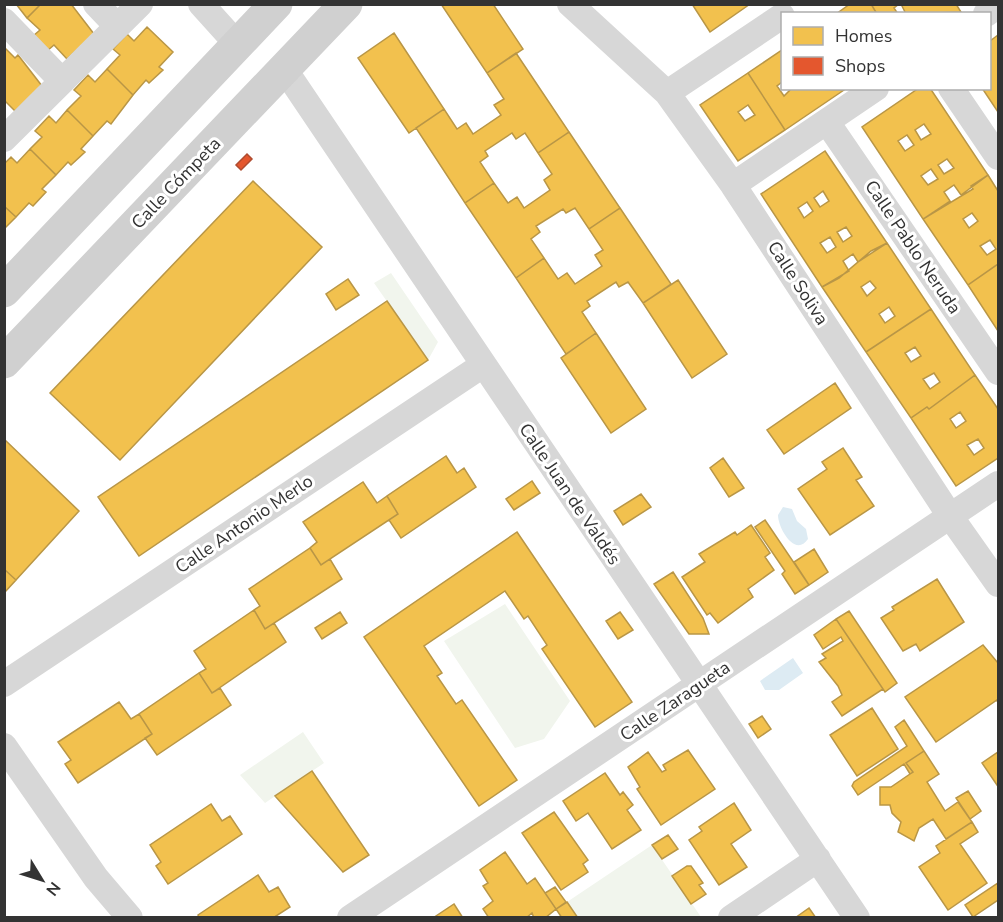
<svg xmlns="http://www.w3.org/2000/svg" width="1003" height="922" viewBox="0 0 1003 922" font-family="'Nunito Sans',sans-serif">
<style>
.green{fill:#f1f5ed}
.water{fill:#ddebf3}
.homes{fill:#f2c14e;stroke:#b99646;stroke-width:1.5;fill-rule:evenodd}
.shops{fill:#e4572e;stroke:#af4c30;stroke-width:1.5}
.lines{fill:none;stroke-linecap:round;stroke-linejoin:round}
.street{stroke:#d7d7d7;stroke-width:26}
.secondary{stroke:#d0d0d0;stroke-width:33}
.labels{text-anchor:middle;stroke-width:6;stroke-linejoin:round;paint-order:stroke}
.street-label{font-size:18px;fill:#333;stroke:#fff}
</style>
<rect width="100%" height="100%" fill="#fff"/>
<path class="green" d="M391,273L438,342L428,360L374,283Z
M505,604L570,701L544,739L515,748L444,641Z
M303,732L324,763L265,803L240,775Z
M652,845L701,917H578L567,902Z"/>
<path class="water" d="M783,507L792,509L797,521L806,529L808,539C795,558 778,528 778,515Z
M793,658L803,673L779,690H765L760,681Z"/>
<path class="homes" d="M16,4H41L27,18Z
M41,4H71L94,34L67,59L54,45L47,51L33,36L40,30L27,18Z
M441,4H493L523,49L487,73Z
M692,4H750L710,32Z
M850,4H871L877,14H836Z
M871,4H899L894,8L898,14H877Z
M901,4H956L961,12L906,14Z
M147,27L173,52L159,67L163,70L149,83L146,80L133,95L107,69L120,55L113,49L127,34L134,41Z
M394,33L444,109L409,133L358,58Z
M998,35V112L982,88H990V41Z
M4,47L15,58L18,55L42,86L15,111L4,100Z
M782,50V82L777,86L784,96L792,88L844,90L785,130L748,73Z
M516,53L569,132L538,153L525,133L516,139L512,133L485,151L488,156L480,162L494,183L465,203L416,128L444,109L457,129L466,123L473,134L501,115L494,105L504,99L487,73Z
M107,69L133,95L111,124L107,121L93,136L67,110L81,96L74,90L88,75L95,82Z
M748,73L785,130L738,161L700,105ZM748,105L755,115L745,121L738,112Z
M919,88H930L988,175L961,195L954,185L944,192L950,201L923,219L862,127ZM924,124L931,134L921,140L915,130ZM907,135L914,145L905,151L898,141ZM947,159L954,168L944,174L938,165ZM931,169L938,179L928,185L921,176Z
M67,110L93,136L81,149L85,152L71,165L68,162L56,175L30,149L42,137L35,131L49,116L56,123Z
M569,132L620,208L589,229L575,208L566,213L563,209L536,226L540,232L531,239L544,258L516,278L465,203L494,183L508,203L517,197L524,208L550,190L544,180L552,174L538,153Z
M30,149L56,175L42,189L46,192L33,206L29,203L16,217L4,206V164L11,157L17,163Z
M825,151L887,243L858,262L853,254L843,261L849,271L822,287L761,194ZM823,191L829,201L820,207L814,198ZM807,202L813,211L804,218L798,208ZM846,227L852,236L843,242L837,232ZM830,237L836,247L827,253L820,243Z
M988,175L998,191V264L968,285L923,219L973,189L971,186ZM972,213L978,221L969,228L963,219ZM990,240L996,249L987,255L980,246Z
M253,181L322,247L120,460L50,393Z
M4,206L16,217L4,229Z
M620,208L671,284L643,303L628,282L619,287L616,282L587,301L590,306L582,312L596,333L566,354L516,278L544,258L558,279L567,273L575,284L602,266L595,255L603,250L589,229Z
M887,243L931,309L866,352L822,287L839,278L871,251ZM870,281L876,288L867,296L861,287ZM889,307L895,316L885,323L879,314Z
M998,264V331L968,285Z
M348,279L359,295L336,310L326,294Z
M678,280L727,354L692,378L643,303Z
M387,301L428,360L139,556L98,497Z
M931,309L975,375L929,409L927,407L911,418L866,352ZM915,347L921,356L911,362L905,353ZM934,373L940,382L930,389L923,379Z
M596,333L646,409L611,433L561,358Z
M975,375L998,409V458L956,486L911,418L927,407L929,409ZM960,412L966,421L956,428L950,419ZM978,439L984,448L974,455L967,445Z
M835,383L851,408L784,454L767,430Z
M4,439L79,511L16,580L4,569Z
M843,448L862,477L856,480L874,506L830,535L798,489L827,469L822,462Z
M446,456L457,473L464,468L476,487L401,538L389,520L398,514L387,496Z
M723,458L744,488L729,497L710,468Z
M532,481L540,493L514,510L506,499Z
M363,482L377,503L387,496L398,514L321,565L310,548L317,542L303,522Z
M641,494L651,507L623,525L614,511Z
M765,520L809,585L795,594L782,574L785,571L755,527Z
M751,525L770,553L765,557L774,570L748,589L753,597L718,623L710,613L707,615L682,577L705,562L699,554L735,532L737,535Z
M517,532L632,702L595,727L542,649L547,645L528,616L524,619L505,591L424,646L442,673L437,676L456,704L462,700L517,780L479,806L364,637Z
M310,548L321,565L330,559L342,579L265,629L254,610L260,606L249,589Z
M814,549L828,572L809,585L794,562Z
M4,569L16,580L4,593Z
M673,572L703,618L709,634H689L654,584Z
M937,579L964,622L920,651L916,644L903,651L881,618L894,610L892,607Z
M254,610L265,629L274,623L286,642L212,693L199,673L206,669L194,651Z
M849,611L897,683L885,692L836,619Z
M340,612L347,623L322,639L315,628Z
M620,612L633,630L618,639L606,621Z
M836,619L883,689L842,716L832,702L842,695L838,686L819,662L826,658L822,654L843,641L841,637L823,649L814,635Z
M983,645L998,663V703L997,700L936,742L905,697Z
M199,673L212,693L220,688L231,705L157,755L145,738L152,734L139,714Z
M119,702L131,719L139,714L152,734L78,783L65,764L71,760L58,742Z
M872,708L898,749L857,776L830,735Z
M762,716L771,729L758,738L749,724Z
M904,720L924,751L906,763L913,772L910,774L904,764L858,795L852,786L854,782L907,746L895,727Z
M688,750L715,789L661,825L637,789L640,787L628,767L648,752L662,772L666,770L663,765Z
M924,751L939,774L927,782L945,811L958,802L972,822L946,839L933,819L919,828L914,841L898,832L901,822L892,813L890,805H880V787H891L910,774L913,772L906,763Z
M998,752V784L997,785L982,763Z
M312,771L369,855L343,872L275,796Z
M605,773L620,795L623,792L633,805L627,810L641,830L612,849L588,813L576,821L563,801Z
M968,791L981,811L970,819L956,798Z
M734,803L751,830L731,844L747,867L719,885L689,840L702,831L699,827Z
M211,804L222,821L230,816L242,834L168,884L156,866L161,862L150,845Z
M554,812L588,860L583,864L588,872L561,890L522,833Z
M972,822L978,832L960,844L987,883L948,910L919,867L940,853L936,846Z
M668,835L678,849L662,859L652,845Z
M505,852L527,884L535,878L556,909L545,918H534L532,913L526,918H489L483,909L493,901L483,886L488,883L480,870Z
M687,866H691L703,883L699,885L706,894L691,904L672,876Z
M258,875L269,892L278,887L290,907L273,918H199L198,915Z
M998,883V900L973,917L965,905Z
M555,887L566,902L556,909L545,893Z
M567,902L578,918H562L556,909Z
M454,904L463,918H433Z
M809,908L816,918H795Z"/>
<path class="shops" d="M247,154L252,159L241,170L236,165Z"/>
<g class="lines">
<path class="street" d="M96,4L117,26
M201,4L238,45
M570,4L667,93L733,185L950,516L998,584
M986,14L998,5
M4,21L62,81
M285,70L857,918
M951,88L998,157
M667,93L782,16
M827,122L998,372
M4,139L140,4
M733,185L876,88
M4,684L483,365
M4,746L96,878L130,918
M350,918L998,484
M731,918L818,859"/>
<path class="secondary" d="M4,291L276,4
M4,362L346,4"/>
</g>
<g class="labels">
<g class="street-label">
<text transform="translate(176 183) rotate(-46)" y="6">Calle Cómpeta</text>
<text transform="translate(913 247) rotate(56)" y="6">Calle Pablo Neruda</text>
<text transform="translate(798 283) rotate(57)" y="6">Calle Soliva</text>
<text transform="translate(570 494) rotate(56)" y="6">Calle Juan de Valdés</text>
<text transform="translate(244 524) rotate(-34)" y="6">Calle Antonio Merlo</text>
<text transform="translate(675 701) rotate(-34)" y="6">Calle Zaragueta</text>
</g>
</g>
<rect width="1003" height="922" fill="none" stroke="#333333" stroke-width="12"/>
<rect x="781" y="12" width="210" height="78" fill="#ffffff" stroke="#adadad" stroke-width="1.5"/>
<rect x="793" y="27" width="30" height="18" fill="#f2c14e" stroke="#adadad" stroke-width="1.5"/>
<text x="835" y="42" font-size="18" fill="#333333">Homes</text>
<rect x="793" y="57" width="30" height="18" fill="#e4572e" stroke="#adadad" stroke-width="1.5"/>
<text x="835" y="72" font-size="18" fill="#333333">Shops</text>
<g transform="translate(42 880) rotate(128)" stroke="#ffffff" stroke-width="4.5" paint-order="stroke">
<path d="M0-4.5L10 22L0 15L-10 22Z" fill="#333333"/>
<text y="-9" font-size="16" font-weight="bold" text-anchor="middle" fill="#333333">N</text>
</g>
</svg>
